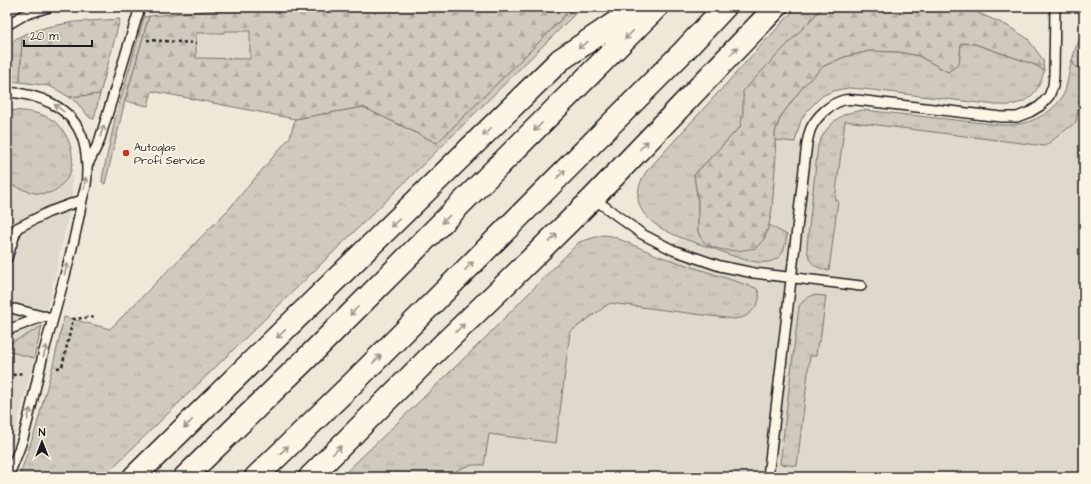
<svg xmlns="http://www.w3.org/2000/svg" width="1091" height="484" viewBox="0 0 1091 484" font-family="'Architects Daughter',sans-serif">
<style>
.built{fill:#ded9cb}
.grass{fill:url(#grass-tufts);stroke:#76736c}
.forest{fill:url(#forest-firs);stroke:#76736c;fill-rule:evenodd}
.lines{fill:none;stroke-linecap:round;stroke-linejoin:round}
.service-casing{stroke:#1c1c1c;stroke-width:12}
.motorway-casing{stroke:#1c1c1c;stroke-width:25}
.path{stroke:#1c1c1c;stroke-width:2.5;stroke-dasharray:3 3;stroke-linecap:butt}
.service{stroke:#fcf5e5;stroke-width:9}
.motorway{stroke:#fcf5e5;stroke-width:22}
.oneway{stroke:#97938b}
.poi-dot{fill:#c8321e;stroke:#fcf5e5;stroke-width:1.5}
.labels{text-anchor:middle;stroke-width:3.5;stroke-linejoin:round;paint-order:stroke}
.poi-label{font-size:11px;fill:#1c1c1c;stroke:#fcf5e5;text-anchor:start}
</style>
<defs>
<pattern id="grass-tufts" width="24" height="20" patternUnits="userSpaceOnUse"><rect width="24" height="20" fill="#cfcabd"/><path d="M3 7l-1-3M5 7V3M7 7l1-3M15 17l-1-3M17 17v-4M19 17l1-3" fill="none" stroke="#b1ada2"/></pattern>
<pattern id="forest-firs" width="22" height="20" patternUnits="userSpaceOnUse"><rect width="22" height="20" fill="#cfcabd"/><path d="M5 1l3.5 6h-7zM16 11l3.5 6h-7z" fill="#b1ada2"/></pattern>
</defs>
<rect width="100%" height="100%" fill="#eee8d9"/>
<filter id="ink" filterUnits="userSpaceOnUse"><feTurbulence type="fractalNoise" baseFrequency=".025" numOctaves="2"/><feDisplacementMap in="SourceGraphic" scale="8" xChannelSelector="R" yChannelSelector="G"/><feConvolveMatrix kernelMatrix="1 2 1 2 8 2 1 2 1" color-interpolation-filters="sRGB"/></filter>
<g filter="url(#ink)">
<path class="built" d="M224,31H250V59L196,58V33H224Z
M1082,85H1084V477H390L614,255L668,262L679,238L658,212L740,127L775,140L841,147L845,121L1045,146L1076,122Z
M7,110L33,112L54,121L63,131L68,140L72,159V200L49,301L7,463Z"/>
<path class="grass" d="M573,7H582L442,146L103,477H19L36,428L54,361L64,317L110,329L228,210L290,137L295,119L363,107L437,143L545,36Z
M797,7H823L744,91L743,114L740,127L694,175L698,201V232L764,239L769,225L787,235C785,244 785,254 776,259C761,269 728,254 712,248C677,237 616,220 646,172L756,51Z
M149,16L125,101L105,184L102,182L103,174L116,115L144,17Z
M25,34L22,40L20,82L7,81V47L17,38Z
M961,43L975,44L1036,65L1044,71C1040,87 1033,100 1015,104C1009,106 1002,105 996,105L863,89L848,88L833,91L822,96L806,112L801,120L795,142L775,140V132L781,116L804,85L824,66L844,57L869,51L899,52L919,56L948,72L959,64Z
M1072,60L1075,67H1084V85H1082L1076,122L1045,146L845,121L835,200H838L829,270C813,268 808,262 807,246L818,145C823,132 834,118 848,113C853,112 858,111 863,110L1002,125C1007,125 1013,125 1018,124C1036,122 1059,108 1065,91C1068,81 1069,70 1072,60Z
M100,94L94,119L90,118L77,103L69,97Z
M7,110C23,111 40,111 54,121C72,135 80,167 63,183C59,188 54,192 48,193C34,196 20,188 7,183Z
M603,235L612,236L659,256L756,288C766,298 752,315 741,318C740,318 735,319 734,319L610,303L570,332L556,443L489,434L484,465C470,464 459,467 449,477H341L481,342L579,242Z
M813,295L826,296L820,341H818L816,356H810L797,466L780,464L799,306L806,298Z
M42,326L34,358L7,351V344L23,337Z
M779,471L826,477H778Z"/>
<path class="forest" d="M251,7H573L545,36L437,143L363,107L295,119L152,91L148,106L125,101L149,16ZM224,31H250V59L196,58V33H224Z
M823,7H949L974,11L1008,26L1028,39L1043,60L1044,71L1036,65L975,44L961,43L959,64L948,72L919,56L899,52L869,51L844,57L824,66L804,85L781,116L775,132V140L776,154L772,209L769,225L764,239L756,248L737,251L723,250L709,246L702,240L698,232V201L694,175L740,127L743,114V91Z
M120,19L100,94L69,97L59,91L49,86L20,82L22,40L25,34L47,27L74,22Z
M1084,32V67H1075L1072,60L1076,47Z"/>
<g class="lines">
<g class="service-casing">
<path id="service" d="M7,25L24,15L49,7
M7,92C38,94 71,106 82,137C87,150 88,172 86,185C85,190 83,195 82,200C78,223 73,245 67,268C59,297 51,326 43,355C36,383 31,411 23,438C19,451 13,464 8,477
M87,166L99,142L140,7
M593,198L642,234L673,250L720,266L754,273L861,286
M7,258L17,228L49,212L82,200
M15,309L53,319
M10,329L45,316
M768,477L807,143C808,138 809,133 811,128C817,116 831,103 844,100C848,99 853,100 857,100L1001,117H1017L1030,112L1040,106L1049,96L1053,86L1054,75L1055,7"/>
</g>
<g class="motorway-casing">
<path id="motorway" d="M134,477L560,60L639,7
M185,477L310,355L657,7
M256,477L354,382L683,52L725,7
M310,477L432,355L512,278L593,198L776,7"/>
</g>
<path class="path" d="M147,40L196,43
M57,368L62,367L73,319L96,317
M7,373L14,375L22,373"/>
<use href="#service" class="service"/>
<use href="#motorway" class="motorway"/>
</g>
<defs><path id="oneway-shaft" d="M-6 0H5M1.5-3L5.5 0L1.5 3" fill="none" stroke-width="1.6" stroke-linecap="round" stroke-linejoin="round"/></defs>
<g class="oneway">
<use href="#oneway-shaft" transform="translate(629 35) rotate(135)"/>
<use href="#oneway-shaft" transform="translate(583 45) rotate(146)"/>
<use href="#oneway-shaft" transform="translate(734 51) rotate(-46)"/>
<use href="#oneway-shaft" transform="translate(59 108) rotate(-142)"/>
<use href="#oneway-shaft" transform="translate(538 127) rotate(135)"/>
<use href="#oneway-shaft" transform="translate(102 131) rotate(-74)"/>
<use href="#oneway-shaft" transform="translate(487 132) rotate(136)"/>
<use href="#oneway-shaft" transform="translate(644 145) rotate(-46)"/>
<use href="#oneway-shaft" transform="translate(561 174) rotate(-45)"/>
<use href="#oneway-shaft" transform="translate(85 183) rotate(-84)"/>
<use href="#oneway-shaft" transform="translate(446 219) rotate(135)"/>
<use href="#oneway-shaft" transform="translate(395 223) rotate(136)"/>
<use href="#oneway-shaft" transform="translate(553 238) rotate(-45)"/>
<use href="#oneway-shaft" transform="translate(469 266) rotate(-45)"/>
<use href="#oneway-shaft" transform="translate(66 269) rotate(-75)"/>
<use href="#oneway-shaft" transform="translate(354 311) rotate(135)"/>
<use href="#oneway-shaft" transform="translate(460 328) rotate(-44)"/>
<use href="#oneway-shaft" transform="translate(281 334) rotate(136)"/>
<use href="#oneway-shaft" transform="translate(45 351) rotate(-75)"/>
<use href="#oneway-shaft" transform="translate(377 359) rotate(-45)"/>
<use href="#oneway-shaft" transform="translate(29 414) rotate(-76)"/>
<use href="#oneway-shaft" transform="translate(188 424) rotate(136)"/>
<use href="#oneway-shaft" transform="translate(284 450) rotate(-44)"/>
<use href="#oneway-shaft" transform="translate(337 450) rotate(-45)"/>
</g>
</g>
<circle class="poi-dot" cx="126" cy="153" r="4"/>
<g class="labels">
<g class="poi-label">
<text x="134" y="151">Autoglas<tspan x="134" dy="13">Profi Service</tspan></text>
</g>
</g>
<rect width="1091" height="484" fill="none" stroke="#fcf5e5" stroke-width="24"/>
<rect x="12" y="12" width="1067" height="460" fill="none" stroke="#1c1c1c" stroke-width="1.5" filter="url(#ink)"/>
<g transform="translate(42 442)" stroke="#fcf5e5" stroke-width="3" paint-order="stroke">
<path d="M0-3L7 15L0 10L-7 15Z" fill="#1c1c1c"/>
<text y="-6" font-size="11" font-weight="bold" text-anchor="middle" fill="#1c1c1c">N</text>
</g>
<path d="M24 40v6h68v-6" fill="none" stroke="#1c1c1c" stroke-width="2"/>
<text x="30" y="40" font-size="12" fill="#1c1c1c" stroke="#fcf5e5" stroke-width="3" paint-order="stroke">20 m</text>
</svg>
